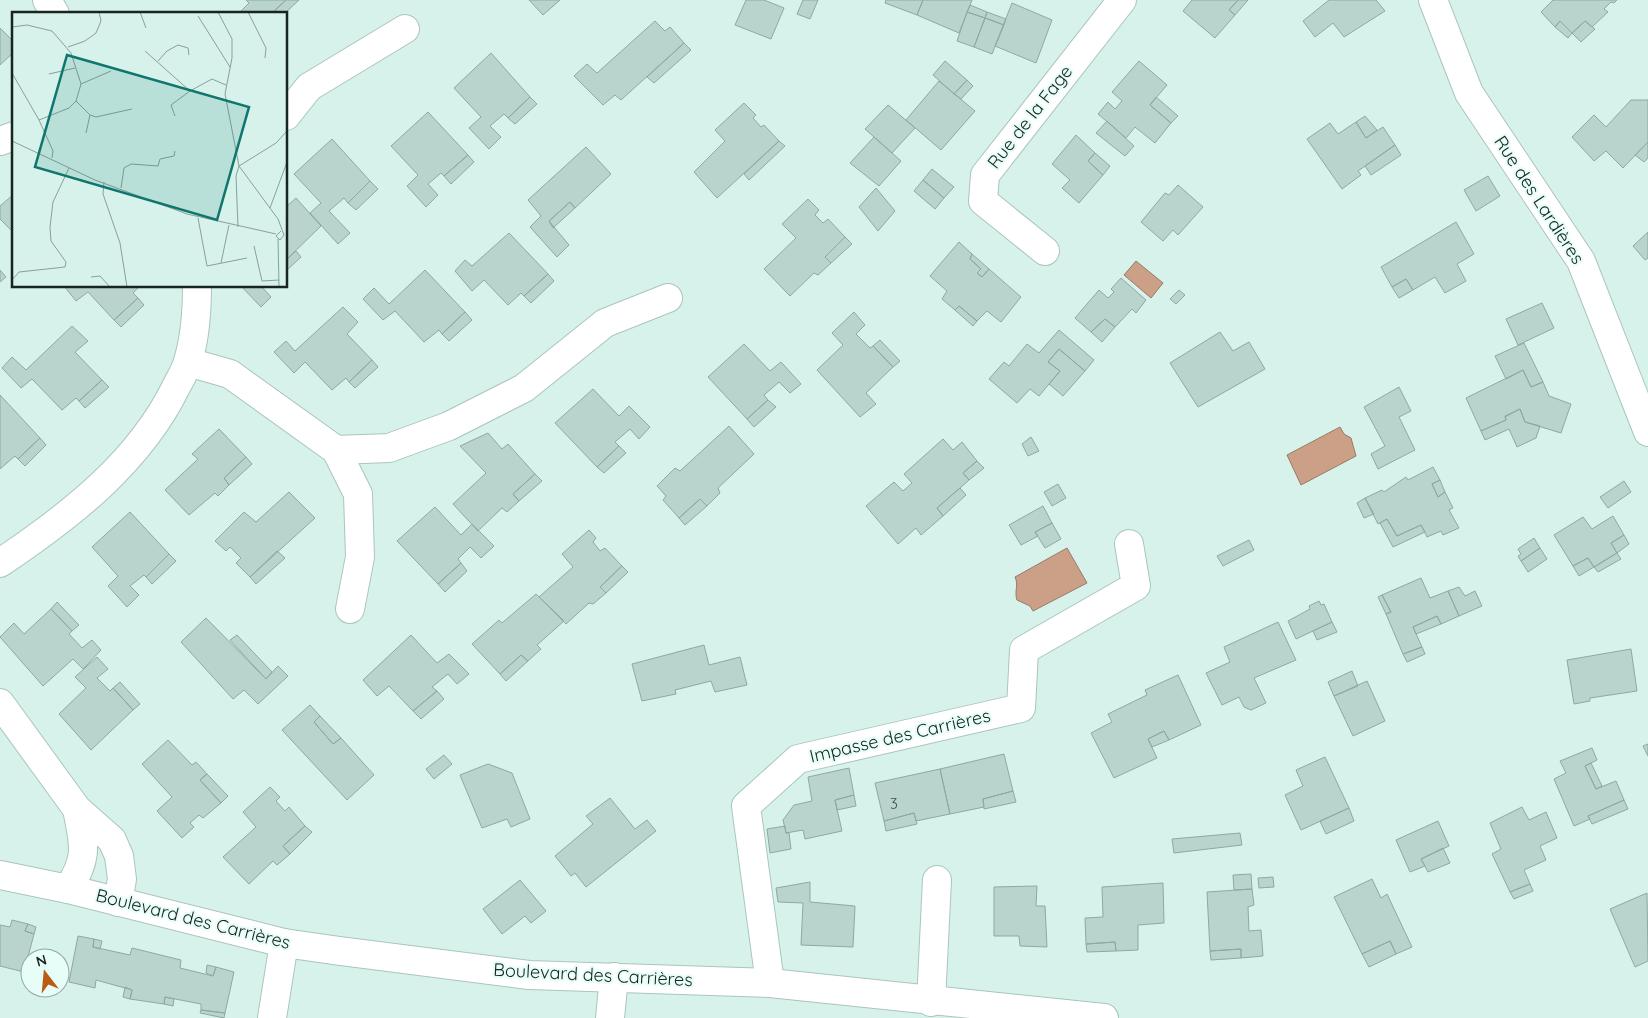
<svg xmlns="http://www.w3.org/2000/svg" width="1648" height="1018" viewBox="0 0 1648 1018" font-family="Quicksand,sans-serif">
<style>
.water{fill:#cca087;stroke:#967b68}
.building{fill:#b8d4cd;stroke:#8ea9a3}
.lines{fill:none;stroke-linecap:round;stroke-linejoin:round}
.street-casing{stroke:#aac5be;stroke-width:30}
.secondary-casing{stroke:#aac5be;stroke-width:30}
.street{stroke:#fff;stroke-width:28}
.secondary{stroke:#fff;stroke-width:28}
.labels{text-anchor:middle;stroke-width:4.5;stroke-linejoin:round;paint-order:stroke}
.number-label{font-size:15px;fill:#41504c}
.street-label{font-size:18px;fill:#192421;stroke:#e7fef8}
.inset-road{fill:none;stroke:#8aa09a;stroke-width:1}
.view{fill:#0f766e;fill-opacity:0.15;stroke:#0f766e;stroke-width:2.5}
.inset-edge{fill:none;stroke:#192421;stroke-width:2.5}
</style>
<rect width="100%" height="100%" fill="#d6f2eb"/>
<path class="water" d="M1136,261L1163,283L1151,298L1124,275Z
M1340,427L1344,434L1351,438L1356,456L1301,485L1287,455Z
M1067,548L1087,583L1033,611L1030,606L1017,600C1014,591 1019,585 1015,577Z"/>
<path class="building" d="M246,0H286L271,14H238L249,3Z
M286,0H299L284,14H271Z
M529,0H560L543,15Z
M746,0H764L784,8L771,39L735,25Z
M803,0H818L810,19L797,14Z
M886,0H923L917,15L885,3Z
M923,0H972L959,33L917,15Z
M1192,0H1238L1229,10L1235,15L1215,38L1183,11Z
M1238,0H1248L1235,15L1229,10Z
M1329,0H1376L1385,11L1344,37L1333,23L1315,37L1303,21Z
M1553,0H1617L1614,3L1611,2L1604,9L1608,12L1592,27L1585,21L1572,33L1560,21L1555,27L1541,12Z
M1012,3L1052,20L1036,63L995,46Z
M970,5L987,12L985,18L967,12Z
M967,12L985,18L974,47L957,41Z
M987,12L1006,19L1004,25L985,18Z
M985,18L1004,25L992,54L974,47Z
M655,21L665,31L670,27L684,43L621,100L615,95L603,105L574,76L587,64L597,73Z
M1560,21L1572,33L1568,38L1555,27Z
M1585,21L1595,29L1581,42L1572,33Z
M0,28L14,42V52L0,65Z
M684,43L691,50L654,83L647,77Z
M491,53L530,97L508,118L504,114L490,126L501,137L489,149L469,128L481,117L454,88Z
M945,61L967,80L954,94L933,75Z
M1139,61L1167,85L1150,105L1171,123L1155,143L1135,127L1126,138L1098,114L1108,102L1115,109L1122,101L1112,92Z
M967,80L973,86L961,99L954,94Z
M939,81L975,111L941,150L906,120Z
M530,97L537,104L515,124L508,118Z
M1156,97L1178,116L1171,123L1150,105Z
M1631,100H1648V142L1623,168L1606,151L1594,161L1572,137L1594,115L1606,127Z
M744,103L756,115L753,118L761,127L764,125L779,141L717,198L694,172L725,141L715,130Z
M888,105L915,128L892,153L865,129Z
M428,112L468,155L444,176L441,173L428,184L438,195L426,207L407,186L418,175L391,146Z
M1365,116L1377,130L1366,138L1356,122Z
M1107,121L1134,146L1125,156L1096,133Z
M1356,122L1366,138L1383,127L1395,145L1358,171L1361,175L1342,189L1307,139L1330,123L1338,134Z
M1076,135L1095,153L1088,161L1103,175L1079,203L1062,188L1070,180L1052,164Z
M874,137L901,161L879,186L850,163Z
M332,139L370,181L348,203L344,198L329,211L350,233L338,244L310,213L321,203L294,174Z
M779,141L785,146L749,180L744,174Z
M1648,142V158L1644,162L1635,155Z
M1395,145L1401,155L1371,175L1365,166Z
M586,147L611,174L575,208L570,202L549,221L569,245L557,257L530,227L541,216L528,200Z
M1095,153L1110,166L1103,175L1088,161Z
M468,155L474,162L451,184L444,176Z
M932,169L954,187L944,198L923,180Z
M1488,176L1500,196L1476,211L1464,190Z
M923,180L944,198L935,209L914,191Z
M370,181L378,189L356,210L348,203Z
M1178,185L1203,207L1178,235L1173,230L1163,241L1141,222L1165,193L1169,195Z
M876,188L895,211L878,231L859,207Z
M14,194V233L0,219V206Z
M296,198L321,226L286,260V207Z
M808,199L819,210L815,215L823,223L828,219L845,237L825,257L831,263L818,275L814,273L790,296L764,269L796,238L782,224Z
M570,202L575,208L553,228L549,221Z
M1456,222L1474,254L1457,264L1466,281L1445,293L1435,277L1413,290L1406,279L1392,287L1381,267Z
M1648,232V258L1645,260L1633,246Z
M509,233L548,274L524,296L521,293L508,305L484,280L472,291L455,271L465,260L472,266Z
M845,237L852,244L831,263L825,257Z
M959,242L972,254L970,259L981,269L977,273L982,277L989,269L1021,297L1001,322L987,311L977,321L959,306L955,310L942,299L947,291L930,276Z
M296,251L301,257L286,271V260Z
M972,254L989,269L982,277L977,273L981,269L970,259Z
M0,270L6,277L0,282Z
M425,270L465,312L442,334L439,330L424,342L395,311L383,320L363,299L374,288L389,304Z
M548,274L554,281L531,303L524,296Z
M1121,278L1146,300L1136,313L1132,309L1115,327L1105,319L1091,332L1075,318L1099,290L1108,298L1114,292L1111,289Z
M1406,279L1413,290L1399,298L1392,287Z
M64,286H140L133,293L138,298L114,320L88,292L76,301Z
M241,286H261L271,297L261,307Z
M1179,290L1185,295L1176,304L1170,299Z
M138,298L144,305L121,327L114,320Z
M1542,303L1554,328L1518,345L1506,319Z
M959,306L977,321L973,326L955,310Z
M343,307L358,322L347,334L372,360L349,382L346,378L332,390L305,362L294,373L274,352L286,341L295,351Z
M465,312L472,320L449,341L442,334Z
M854,312L865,325L856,334L870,348L873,346L893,367L866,393L876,404L860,417L817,370L843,345L832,333Z
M1105,319L1115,327L1102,342L1091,332Z
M72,326L88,341L75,352L102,380L79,401L76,398L62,410L32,379L21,388L2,368L12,357L26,370Z
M1059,330L1094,360L1085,371L1059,349L1048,362L1060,371L1039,396L1030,389L1017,403L989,379L1004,362L1009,366L1027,344L1039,353Z
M1220,332L1233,351L1249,342L1265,369L1198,407L1170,363Z
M880,340L900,361L893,367L873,346Z
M1524,343L1543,382L1531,387L1523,370L1506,379L1495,356Z
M744,344L770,371L781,362L801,384L790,393L779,382L764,395L768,400L747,419L708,377Z
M1059,349L1085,371L1063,396L1049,384L1060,371L1048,362Z
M372,360L378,367L355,388L349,382Z
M1523,370L1531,387L1543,382L1549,396L1571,404L1561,433L1525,422L1520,409L1505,417L1506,420L1481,431L1466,398Z
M102,380L109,387L85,408L79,401Z
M1399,387L1411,411L1399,417L1415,450L1378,469L1371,454L1385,446L1364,407Z
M593,389L619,416L629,406L650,427L639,439L630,429L615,442L619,446L597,467L555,423Z
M0,395L40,438L18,459L15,456L0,469Z
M768,400L776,407L754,427L747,419Z
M1520,409L1525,422L1540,426L1536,438L1517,447L1509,429L1485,440L1481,431L1506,420L1505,416Z
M729,426L754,454L718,488L720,493L707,506L700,499L679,518L663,500L666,496L657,486L675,468L680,471Z
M219,429L246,457L224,478L229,485L218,496L215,493L189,515L165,490L198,459L192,454Z
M488,433L502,449L508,444L535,474L513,494L519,501L507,512L502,508L478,531L453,504L486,473L460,446Z
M1031,437L1039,451L1028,456L1022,444Z
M40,438L46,445L25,466L18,459Z
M943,439L953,450L962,442L977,461L963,473L969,480L937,508L943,516L921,535L916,528L898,544L866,506L894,482L903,491L912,483L904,474Z
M619,446L626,453L604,473L597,467Z
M246,457L252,464L229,485L224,478Z
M977,461L984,468L969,480L963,473Z
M1433,467L1440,480L1432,484L1438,497L1445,492L1453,508L1449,510L1459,528L1443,535L1441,531L1427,537L1421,525L1397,536L1387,519L1378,524L1365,498L1382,490L1384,492L1406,477L1408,480Z
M535,474L542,481L519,501L513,494Z
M1440,480L1445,492L1438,497L1432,484Z
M1624,481L1631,492L1608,508L1600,497Z
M1058,484L1066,498L1052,506L1044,492Z
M960,488L966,495L943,516L937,508Z
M289,492L315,518L250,577L236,563L241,558L230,547L226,551L215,541L244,512L256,522Z
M1365,498L1374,514L1364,518L1357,503Z
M700,499L707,506L685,525L679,518Z
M1043,506L1052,523L1035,532L1038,536L1021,545L1009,525Z
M435,507L461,535L472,524L494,546L481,558L470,547L458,559L461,563L438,584L397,541Z
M130,512L169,554L146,577L144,575L130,586L139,595L127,607L108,586L118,576L92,547Z
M1613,516L1624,535L1611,543L1617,553L1594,567L1588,558L1573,566L1554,535L1583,517L1592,529Z
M1387,519L1397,536L1421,525L1425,532L1393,547L1380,523Z
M1052,523L1061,539L1045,548L1035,532Z
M589,530L596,538L593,542L600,551L605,548L622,566L600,587L606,593L593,604L589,603L566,624L539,597L573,567L562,554Z
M1624,535L1629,544L1617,553L1611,543Z
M1534,538L1540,548L1521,561L1518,556L1521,554L1518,549Z
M1249,540L1254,550L1223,566L1217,556Z
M1540,548L1547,559L1528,572L1521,561Z
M277,551L285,558L256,584L250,577Z
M1617,553L1621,559L1598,572L1594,567Z
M169,554L176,561L152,584L146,577Z
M1588,558L1594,567L1579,576L1573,566Z
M461,563L467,571L445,592L438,584Z
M622,566L628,572L606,593L600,587Z
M1421,578L1430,598L1448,591L1459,616L1441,624L1437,616L1413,627L1422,647L1403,654L1386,614L1391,612L1382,595Z
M1459,587L1465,596L1475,591L1482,606L1459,616L1448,591Z
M536,594L564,621L537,645L541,649L528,661L521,655L500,674L472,644L499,620L502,623Z
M1382,595L1391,612L1386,614L1378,597Z
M1319,601L1321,605L1324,604L1332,622L1296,639L1288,621L1310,609L1309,606Z
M57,602L79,625L72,631L51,609Z
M51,609L72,631L69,634L82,648L92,640L101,650L83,669L73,659L43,686L0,637L14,623L24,634Z
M1437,616L1441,624L1416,634L1413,627Z
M206,618L266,679L278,666L288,676L258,704L244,690L233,699L181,642Z
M1278,622L1296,660L1254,678L1266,703L1251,710L1244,707L1239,697L1222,705L1206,673L1230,662L1224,647Z
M1332,622L1337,632L1317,640L1313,631Z
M237,635L272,672L266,679L230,640Z
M411,635L437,663L449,654L469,674L457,684L448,674L432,687L437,691L413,711L389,686L377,696L363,680Z
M704,645L709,665L740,657L747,685L715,692L711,681L675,690L676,694L642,701L632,664Z
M1422,647L1425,654L1407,662L1403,654Z
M1631,649L1637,691L1590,698V701L1574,704L1567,660Z
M521,655L528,661L506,681L500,674Z
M97,657L108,669L97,678L110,691L113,688L133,710L91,750L59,714L86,688L75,677Z
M1352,671L1358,686L1334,696L1328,682Z
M1178,675L1201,725L1169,740L1164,731L1148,739L1157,758L1114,778L1091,733L1112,722L1108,714L1147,695L1145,690Z
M1367,681L1385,721L1353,736L1334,696Z
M120,682L140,704L133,710L113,688Z
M437,691L444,699L421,719L413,711Z
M310,705L320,716L314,722L333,744L341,738L374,775L347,800L282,730Z
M320,716L341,738L333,744L314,722Z
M1164,731L1169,740L1152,747L1148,739Z
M168,740L192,765L196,762L207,774L200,780L221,803L203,818L199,815L190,823L194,827L182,838L157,811L172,797L142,764Z
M1648,744V756L1643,746Z
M1592,748L1597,760L1585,766L1596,789L1616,781L1624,800L1588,816L1590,819L1574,826L1554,779L1566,773L1560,761Z
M1004,754L1013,791L983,799L984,807L950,814L940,769Z
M444,755L452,764L434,779L426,769Z
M1325,757L1349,808L1301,830L1285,795L1303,786L1296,770Z
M1591,763L1602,786L1596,789L1585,766Z
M488,764L512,773L530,819L511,827L507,819L482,828L460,775Z
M849,768L854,795L835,800L842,831L805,839L803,830L786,833L783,820L794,805L812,801L808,777Z
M940,769L950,814L916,821L914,813L884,821L875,783Z
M207,774L228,796L221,803L200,780Z
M270,787L280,797L276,801L285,811L289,807L305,826L283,846L290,854L277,865L273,861L249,884L223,857L256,827L243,812Z
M1013,791L1016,802L984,809L983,799Z
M854,795L856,806L837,810L835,800Z
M610,798L635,829L647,820L656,831L586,887L575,873L571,876L555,856L593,824L586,816Z
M1624,800L1628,809L1592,824L1588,816Z
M1522,807L1529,820L1546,812L1557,838L1540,846L1546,860L1524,870L1530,884L1510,892L1492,854L1501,849L1490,823Z
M1349,808L1354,821L1326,834L1320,821Z
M914,813L917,824L886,831L884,821Z
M1438,821L1449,846L1421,859L1425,866L1410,872L1396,840Z
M305,826L312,832L290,854L283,846Z
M785,826L786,833H789L791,849L770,853L767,829Z
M1240,833L1242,845L1174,853L1172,839Z
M1443,848L1450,863L1428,872L1421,859Z
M1251,874L1252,889L1234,890L1233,875Z
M1273,877L1274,887L1259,888L1258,878Z
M1372,879L1381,898L1387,894L1412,947L1396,954L1390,941L1362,954L1334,897Z
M520,880L546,911L531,923L525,916L502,934L483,909Z
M810,882V902L855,906L853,947L801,945L803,903L778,902L776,888Z
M1163,883L1164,923L1138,925V950L1116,951L1115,942L1086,944L1085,918L1103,917L1102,887Z
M1530,884L1533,891L1514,899L1510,892Z
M1037,886L1036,906H1045L1047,947L1020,946L1019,936H994V887Z
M1252,889L1254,905L1248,907L1249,931L1261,930L1263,956L1241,958V949L1210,951L1207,892Z
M1647,893L1648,961L1635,967L1610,909Z
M12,920L28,924L25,931L34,934L24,972L0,966V925L10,927Z
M28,924L36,927L34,934L25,931Z
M78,936L94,939L93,947L130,955L132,948L181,960L180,968L213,976L216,967L234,972L225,1013L201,1010V1004L165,997L164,1004L130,999L132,990L96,980L95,988L69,982Z
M94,939L102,941L100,949L93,947Z
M1390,941L1396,954L1369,967L1362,954Z
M1115,942L1116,951L1087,952L1086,944Z
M1241,949V958L1211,960L1210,951Z
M207,965L216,967L213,976L206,973Z
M125,987L132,990L130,999L123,997Z
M165,997L174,999L173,1006L164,1004Z
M201,1010L225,1013L224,1018L200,1013Z"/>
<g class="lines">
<g class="street-casing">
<path id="street" d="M47,0L55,14
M1433,0L1469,93L1581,261L1648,432
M286,116L309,87L405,29
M0,141L14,136
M1045,251L983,201L985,175L1122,0
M188,362L230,374L336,450L389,448L449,426L524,388L605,323L668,298
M336,450L358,494L360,557L350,609
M0,563C70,516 140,462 177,385C181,378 186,369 188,361C195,338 197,310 197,286
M0,703L77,809L112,840L119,856L122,879L118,902
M68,889C89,857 84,845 77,809
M770,983L746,806L798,759L1021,708L1024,650L1136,586L1129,544
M931,1002L937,880
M272,1018L284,943
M610,1018L614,977"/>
</g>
<g class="secondary-casing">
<path id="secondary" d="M0,875L68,889L284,943L340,951L529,975L770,983L1104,1018"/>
</g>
<use href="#street" class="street"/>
<use href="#secondary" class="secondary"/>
</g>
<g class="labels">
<g class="number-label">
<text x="894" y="809">3</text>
</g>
<g class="street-label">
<text transform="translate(1030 117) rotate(-52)" y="6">Rue de la Fage</text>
<text transform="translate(1539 200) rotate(57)" y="6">Rue des Lardières</text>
<text transform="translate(900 736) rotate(-13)" y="6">Impasse des Carrières</text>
<text transform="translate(193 919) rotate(14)" y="6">Boulevard des Carrières</text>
<text transform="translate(593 975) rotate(3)" y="6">Boulevard des Carrières</text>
</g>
</g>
<g transform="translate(12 12)">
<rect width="275" height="275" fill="#d6f2eb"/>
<path class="inset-road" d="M128,0L134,16M206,0L220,27V46L213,82L227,154L224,164L226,215M236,0L254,36L253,46M186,4L218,55M0,15L15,13L40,19L59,41L69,72L64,89L57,96L27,108M56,35L73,29L84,21L89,9L87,0M133,39L178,79M146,49L155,39L166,33L176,36L177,43M0,61L27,108L41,139L40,146M37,62L63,56M69,72L99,59M64,89L78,103L84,105L120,97M163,104L159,93L178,79L200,67L214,73M74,121L78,103M0,129L83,168L175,202L264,222M92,170L91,182L108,231L115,275M109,176L112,156L119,152L146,154L148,147L162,144L163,139M258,196L275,150M186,206L195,254L235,246M269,219L264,224L268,228L272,223L266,207L227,154L264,131L275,119M266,227L267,275M242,234L250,269L267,268M209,251L217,213M79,265L88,264L98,275M0,268L7,260L53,255L54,250L39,229L38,215L41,190L57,156"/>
<path class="view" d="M55,43L237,95L205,208L23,155Z"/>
<rect width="275" height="275" class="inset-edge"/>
</g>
<g transform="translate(45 973) rotate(344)"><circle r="24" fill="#e7fef8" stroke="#95a7a2"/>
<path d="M0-4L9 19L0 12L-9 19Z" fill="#bb5c15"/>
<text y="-8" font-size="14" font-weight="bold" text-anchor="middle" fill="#192421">N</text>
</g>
</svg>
